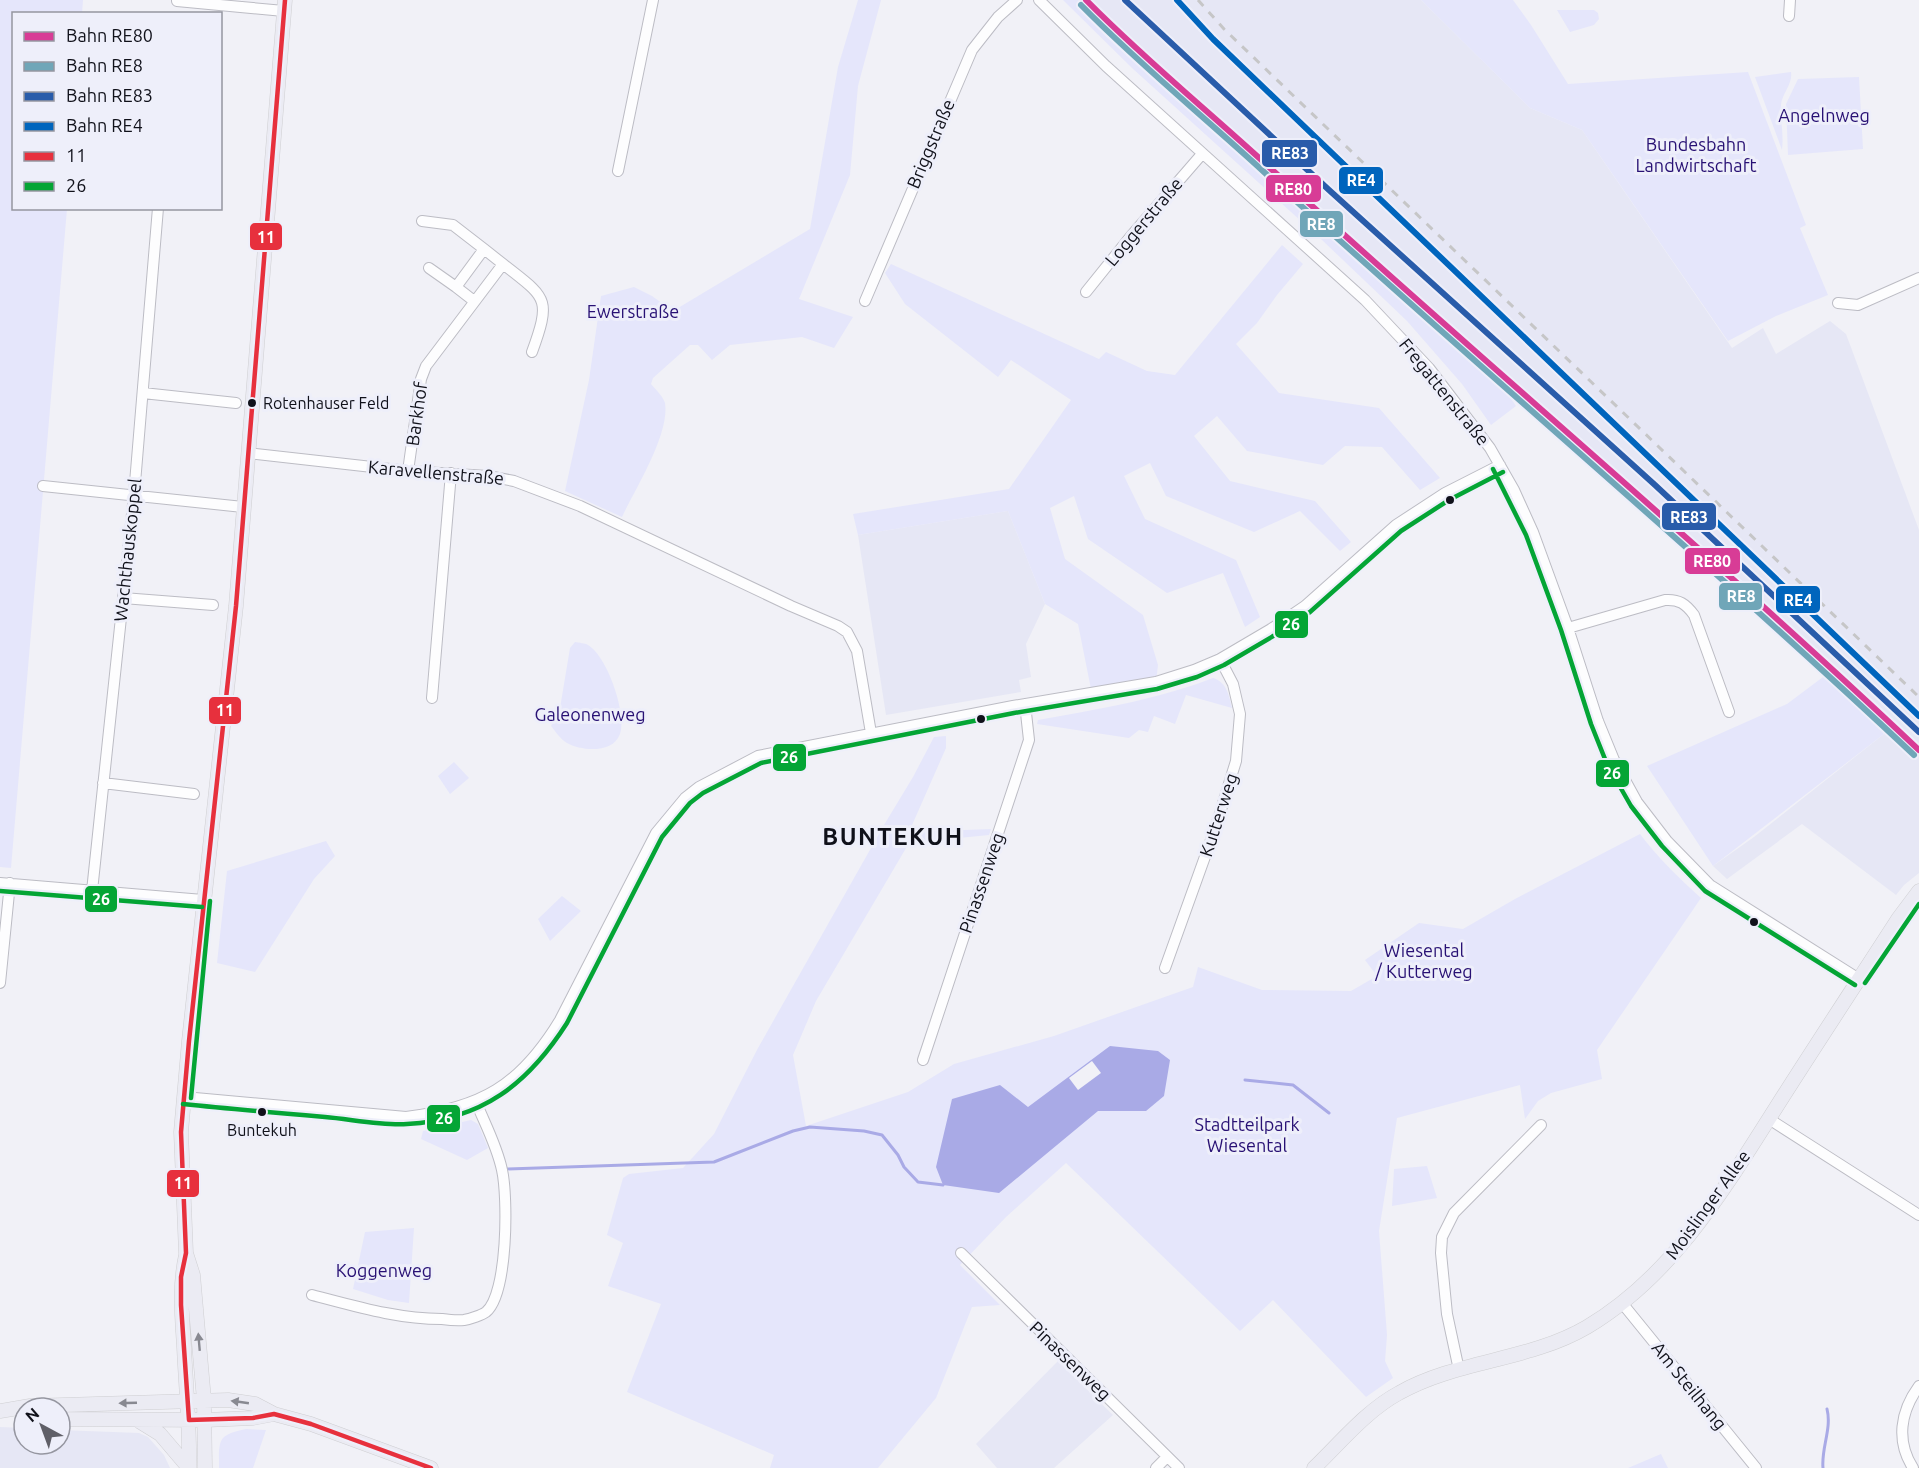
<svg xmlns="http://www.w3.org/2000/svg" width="1919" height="1468" viewBox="0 0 1919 1468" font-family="Ubuntu,sans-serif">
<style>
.built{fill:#e6e7f5}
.green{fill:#e5e6fb}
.water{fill:#a9aae6}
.pier{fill:#f1f1f7}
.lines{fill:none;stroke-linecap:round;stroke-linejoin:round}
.stream{stroke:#a9aae6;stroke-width:3}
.minor-casing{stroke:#bcbcc4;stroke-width:12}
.major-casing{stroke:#cfcfd2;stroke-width:15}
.minor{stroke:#fdfdfe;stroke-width:10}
.major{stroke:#ebebf3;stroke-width:14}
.rail{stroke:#c6c6c7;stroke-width:3;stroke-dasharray:8 8;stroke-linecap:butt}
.bus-1-casing{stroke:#eeeffa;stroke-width:9}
.bus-2-casing{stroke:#eeeffa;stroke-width:9}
.bus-1{stroke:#e7303d;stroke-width:4.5}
.bus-2{stroke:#04a535;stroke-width:4.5}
.rail-1-casing{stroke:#eeeffa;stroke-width:10}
.rail-2-casing{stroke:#eeeffa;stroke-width:10}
.rail-3-casing{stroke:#eeeffa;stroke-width:10}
.rail-4-casing{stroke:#eeeffa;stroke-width:10}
.rail-1{stroke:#d83c96;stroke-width:6}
.rail-2{stroke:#70a6b8;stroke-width:6}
.rail-3{stroke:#295caa;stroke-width:6}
.rail-4{stroke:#0065bd;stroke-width:6}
.oneway{fill:#888991}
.bus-dot{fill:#10111a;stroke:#eeeffa;stroke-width:2}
.labels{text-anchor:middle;stroke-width:6;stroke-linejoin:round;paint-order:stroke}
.bus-label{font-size:16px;fill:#10111a;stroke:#eeeffa;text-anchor:start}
.park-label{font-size:18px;fill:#281174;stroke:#eeeffa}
.street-label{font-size:18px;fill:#10111a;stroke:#eeeffa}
.district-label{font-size:24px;font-weight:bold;letter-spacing:1.5px;fill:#10111a;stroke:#eeeffa}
.line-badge{stroke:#eeeffa;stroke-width:2}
.badge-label{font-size:16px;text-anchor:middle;font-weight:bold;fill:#fff}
</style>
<rect width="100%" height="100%" fill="#f1f1f7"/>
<path class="built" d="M1078,0H1421L1530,108L1582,130L1732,348L1763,328L1776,354L1830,321L1846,334L1919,530V873L1904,885L1896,895L1802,824L1727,879L1713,866L1754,837L1884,734L1807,653L1166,84L1109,33Z
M1008,511L1045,604L1026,644L1031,677L1019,680L1021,692L886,715L858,535Z
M1058,1361L1113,1415L1054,1468H997L976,1444Z
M0,1427L24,1428V1444H60V1430L139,1433L148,1437L164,1455L170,1468H0Z"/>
<path class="green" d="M0,0H83L82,13L14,14V208L67,209L11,868L0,867Z
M858,0H881L858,86L850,175L799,299L853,317L834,348L802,337L730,345L712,360L698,345H690L653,378L651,384C656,390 663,396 665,403C670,434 635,489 622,517L565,491L589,380L601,296L634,287L652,296L673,311L810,229L838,67Z
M1063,0H1078L1109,33L1410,299L1501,383L1516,406L1491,425L1462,384L1407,321L1322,240L1132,68Z
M1421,0H1513L1531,25L1568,84L1748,72L1806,225L1800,228L1828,295L1776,316L1728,341L1582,130L1530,108Z
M1557,10H1594L1598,13L1599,19L1594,25L1570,32Z
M1791,72C1793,84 1782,93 1781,105C1780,120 1784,134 1782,150L1755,77Z
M1859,77L1863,149L1788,155L1786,104L1798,79Z
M1282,245L1303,264L1277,295L1257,323L1236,344L1279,393L1379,408L1440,478L1420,490L1382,447L1345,446L1323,465L1247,451L1217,416L1194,436L1230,481L1315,501L1351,542L1340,551L1300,511L1254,532L1166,496L1150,463L1124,476L1145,519L1236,560L1260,617L1245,627L1223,573L1167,593L1088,539L1074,496L1050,508L1065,559L1143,615L1158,665L1156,682L1092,694L1078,624L1045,604L1008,511L858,535L853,514L1009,489L1071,400L1011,360L998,377L905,304L885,273L891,264L1099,359L1106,352L1147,371L1175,375Z
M575,642C579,643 585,643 588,645C607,656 627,713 620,734C613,754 581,751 567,743C561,740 555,731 551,726L560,708L570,648Z
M1827,674L1884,734L1713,866L1647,766L1787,704Z
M1213,678C1227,682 1229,696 1232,708L1186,695L1175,724L1154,716L1148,732L1139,730L1129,738L1037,724L1038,720C1098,709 1156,700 1213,678Z
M946,736V748L909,832L991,829L989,835L909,843L816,1001L793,1055L806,1126L908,1092L954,1064L1054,1036L1193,987L1198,967L1262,990L1351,991L1377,976L1365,960L1419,923L1463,929L1515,899L1640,834C1658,858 1679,878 1701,898L1597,1050L1602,1079L1551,1093L1538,1101L1525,1119L1520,1085L1397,1118L1379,1231L1387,1335L1385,1361L1393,1378L1366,1397L1273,1300L1240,1331L1066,1163L1006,1217L960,1265L1000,1305L972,1307L936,1398L878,1468H770L774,1455L627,1392L661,1304L608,1286L623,1243L607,1235L623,1178L629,1174L683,1168L714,1134L758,1048L884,825L913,777L934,737Z
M454,762L469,778L450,794L438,776Z
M326,841L335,856L314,879L255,972L217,963L227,871Z
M562,896L581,911L550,941L538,919Z
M471,1120L478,1124L488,1148L467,1160L421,1139L423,1131Z
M1427,1166L1437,1198L1392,1206L1394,1169Z
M414,1228L409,1303L388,1300L353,1289L365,1232Z
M246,1429L266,1430L253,1468H219C219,1440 217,1435 246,1429Z
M1661,1454L1668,1468H1628Z"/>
<path class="water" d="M1110,1046L1158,1051L1170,1060L1164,1096L1146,1111H1098L999,1193L943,1185L936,1167L952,1099L1000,1085L1028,1107Z"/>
<path class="pier" d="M1092,1061L1101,1073L1078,1090L1069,1078Z"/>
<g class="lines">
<path class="stream" d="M1245,1080L1293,1085L1329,1113
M505,1169L714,1162L793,1131L810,1127L864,1131L882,1135L898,1155L904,1167L918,1182L943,1185
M1823,1468C1821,1448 1832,1429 1827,1409"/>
<g class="minor-casing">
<path id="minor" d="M1039,0L1106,66L1365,300L1429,368L1490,448L1514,490L1533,532L1568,628L1598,721L1614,760L1637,802L1667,841L1710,885L1859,979
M177,1L284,11
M1789,16L1790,0
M618,171L653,0
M422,221L453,225L484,249
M429,268L456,287
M1086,292L1131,236L1202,154
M474,301L456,287L484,249L503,264
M865,301L972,50L998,17L1017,0
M1838,303L1858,305L1919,278
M143,393L236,403
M248,453L408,471L488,476L514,481L580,506L791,606L838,626L847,632L857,651L871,733
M408,471L421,379L426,366L503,264C546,298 552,297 532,352
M43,486L243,507
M123,598L213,605
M1568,628L1665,600C1679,599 1686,604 1694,615L1729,712
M432,698L451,473
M103,783L194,794
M0,883L203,900
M92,891L134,495L158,208
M1165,968L1216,826L1236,761L1240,714L1233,684L1220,659
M0,983L10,883
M923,1060L1029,740L1025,704
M184,1097L406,1117C481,1108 520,1086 560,1020L656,833L685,798L699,787L758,756L1013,706L1156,682L1194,670L1220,659L1271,629L1305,606L1396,525L1445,493L1500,465
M1769,1119L1919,1215
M961,1253L1179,1468
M312,1295C355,1306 397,1319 442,1319C449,1320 457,1321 464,1320C470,1319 482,1315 486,1312C508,1294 508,1197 502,1170C497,1146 485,1124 476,1102
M1622,1303L1756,1468
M1459,1370L1447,1314L1441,1253L1442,1237L1454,1213L1541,1125
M1156,1468L1167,1457
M1913,1468C1896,1441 1900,1412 1919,1386"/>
</g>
<g class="major-casing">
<path id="major" d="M186,1255C179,1286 182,1316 184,1347C186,1388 190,1428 189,1468
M0,1411L30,1406L228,1400L255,1404L274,1414L311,1424L431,1468
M60,1419L205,1420L253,1418L274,1414
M139,1421L160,1434L189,1468
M205,1468L204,1400L193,1275L186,1253L181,1132L189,1041L236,606L285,0
M1314,1468C1340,1443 1367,1410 1399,1393C1457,1360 1529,1361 1587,1327C1673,1276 1725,1188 1777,1106C1817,1043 1858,981 1898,919L1919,891"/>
</g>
<use href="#minor" class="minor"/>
<use href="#major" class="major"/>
<path class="rail" d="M1198,0L1224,29L1919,697"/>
<g class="bus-1-casing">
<path id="bus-1" d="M189,1420L181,1305V1277L186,1253L181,1132L189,1041L236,606L285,0
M189,1420L253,1418L274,1414L311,1424L431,1468"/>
</g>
<g class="bus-2-casing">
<path id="bus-2" d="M1493,469L1526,535L1561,630L1591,724L1607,764L1631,806L1662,846L1705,891L1855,985
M0,891L202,907
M1865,983L1919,904
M191,1098L210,901
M183,1104C231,1109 278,1113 325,1117C350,1119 383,1126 407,1124C482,1120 528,1084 567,1023L662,837L690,803L703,793L761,763L1014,713L1157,689L1197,677L1224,665L1275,635L1310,612L1401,531L1449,500L1503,472"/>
</g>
<use href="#bus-1" class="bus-1"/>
<use href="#bus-2" class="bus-2"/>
<g class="rail-1-casing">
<path id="rail-1" d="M1086,0C1144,59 1208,111 1269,167C1484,363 1707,550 1919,750"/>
</g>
<g class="rail-2-casing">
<path id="rail-2" d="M1081,5C1139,64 1203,116 1264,172C1479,368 1702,556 1914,755"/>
</g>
<g class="rail-3-casing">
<path id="rail-3" d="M1125,0L1329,190L1655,485L1919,732"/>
</g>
<g class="rail-4-casing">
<path id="rail-4" d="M1177,0L1213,39L1919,716"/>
</g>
<use href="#rail-1" class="rail-1"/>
<use href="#rail-2" class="rail-2"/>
<use href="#rail-3" class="rail-3"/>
<use href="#rail-4" class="rail-4"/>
</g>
<defs><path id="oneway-solid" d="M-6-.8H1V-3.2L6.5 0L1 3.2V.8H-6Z" transform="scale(1.5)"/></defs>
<g class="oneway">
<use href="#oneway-solid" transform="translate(199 1342) rotate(-95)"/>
<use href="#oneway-solid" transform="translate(240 1402) rotate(-172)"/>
<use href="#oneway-solid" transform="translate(128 1403) rotate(178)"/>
</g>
<g class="bus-dot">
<circle cx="252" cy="403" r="5"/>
<circle cx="1450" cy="500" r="5"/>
<circle cx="981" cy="719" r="5"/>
<circle cx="1754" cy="922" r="5"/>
<circle cx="262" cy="1112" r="5"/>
</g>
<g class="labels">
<g class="bus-label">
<text x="263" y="409">Rotenhauser Feld</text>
<text x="262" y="1136" text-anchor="middle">Buntekuh</text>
</g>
<g class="park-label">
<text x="1824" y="122">Angelnweg</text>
<text x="1696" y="151">Bundesbahn<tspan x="1696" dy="21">Landwirtschaft</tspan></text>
<text x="633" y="318">Ewerstraße</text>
<text x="590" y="721">Galeonenweg</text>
<text x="1424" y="957">Wiesental<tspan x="1424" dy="21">/ Kutterweg</tspan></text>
<text x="1247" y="1131">Stadtteilpark<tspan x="1247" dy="21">Wiesental</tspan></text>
<text x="384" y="1277">Koggenweg</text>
</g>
<g class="street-label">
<text transform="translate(931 144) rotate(-67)" y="6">Briggstraße</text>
<text transform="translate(1144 222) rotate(-50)" y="6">Loggerstraße</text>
<text transform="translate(1444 392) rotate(51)" y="6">Fregattenstraße</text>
<text transform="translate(417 414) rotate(-82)" y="6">Barkhof</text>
<text transform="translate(436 473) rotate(5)" y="6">Karavellenstraße</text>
<text transform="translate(128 550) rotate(-84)" y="6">Wachthauskoppel</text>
<text transform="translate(1219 815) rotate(-72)" y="6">Kutterweg</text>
<text transform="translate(982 883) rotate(-71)" y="6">Pinassenweg</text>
<text transform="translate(1708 1205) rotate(-54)" y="6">Moislinger Allee</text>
<text transform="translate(1070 1361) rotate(44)" y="6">Pinassenweg</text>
<text transform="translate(1689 1386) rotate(51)" y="6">Am Steilhang</text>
</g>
<g class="district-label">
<text x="893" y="845">BUNTEKUH</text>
</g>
</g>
<g class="line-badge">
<rect x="1261" y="139" width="57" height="29" rx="6" fill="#295caa"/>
<rect x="1338" y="166" width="46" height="29" rx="6" fill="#0065bd"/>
<rect x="1265" y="174" width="57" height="29" rx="6" fill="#d83c96"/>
<rect x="1299" y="210" width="45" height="28" rx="6" fill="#70a6b8"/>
<rect x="249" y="222" width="34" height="29" rx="6" fill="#e7303d"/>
<rect x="1661" y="502" width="56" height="29" rx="6" fill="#295caa"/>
<rect x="1684" y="547" width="57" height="28" rx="6" fill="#d83c96"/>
<rect x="1718" y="582" width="45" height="29" rx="6" fill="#70a6b8"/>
<rect x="1775" y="585" width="46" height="29" rx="6" fill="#0065bd"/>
<rect x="1274" y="610" width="35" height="29" rx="6" fill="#04a535"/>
<rect x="208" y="696" width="34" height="29" rx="6" fill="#e7303d"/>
<rect x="772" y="743" width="35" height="29" rx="6" fill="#04a535"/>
<rect x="1595" y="759" width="35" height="29" rx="6" fill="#04a535"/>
<rect x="84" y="885" width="34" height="28" rx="6" fill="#04a535"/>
<rect x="426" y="1104" width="35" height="29" rx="6" fill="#04a535"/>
<rect x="166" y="1169" width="34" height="29" rx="6" fill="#e7303d"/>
</g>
<g class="badge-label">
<text x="1290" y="159">RE83</text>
<text x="1361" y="186">RE4</text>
<text x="1293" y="195">RE80</text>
<text x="1321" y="230">RE8</text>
<text x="266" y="243">11</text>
<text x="1689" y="523">RE83</text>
<text x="1712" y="567">RE80</text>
<text x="1741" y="602">RE8</text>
<text x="1798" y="606">RE4</text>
<text x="1291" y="630">26</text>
<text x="225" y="716">11</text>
<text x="789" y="763">26</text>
<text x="1612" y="779">26</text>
<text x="101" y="905">26</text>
<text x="444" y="1124">26</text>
<text x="183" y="1189">11</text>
</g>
<rect x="12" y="12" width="210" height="198" fill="#eeeffa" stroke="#9596a0" stroke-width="1.5"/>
<rect x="24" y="32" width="30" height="9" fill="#d83c96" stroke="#9596a0" stroke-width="1.5"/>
<text x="66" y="42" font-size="18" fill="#10111a">Bahn RE80</text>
<rect x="24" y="62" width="30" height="9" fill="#70a6b8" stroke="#9596a0" stroke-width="1.5"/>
<text x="66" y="72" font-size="18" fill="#10111a">Bahn RE8</text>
<rect x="24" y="92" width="30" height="9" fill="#295caa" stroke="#9596a0" stroke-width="1.5"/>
<text x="66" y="102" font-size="18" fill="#10111a">Bahn RE83</text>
<rect x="24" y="122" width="30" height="9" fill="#0065bd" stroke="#9596a0" stroke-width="1.5"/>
<text x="66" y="132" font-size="18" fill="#10111a">Bahn RE4</text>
<rect x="24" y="152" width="30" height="9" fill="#e7303d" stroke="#9596a0" stroke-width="1.5"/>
<text x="66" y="162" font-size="18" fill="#10111a">11</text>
<rect x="24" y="182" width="30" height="9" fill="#04a535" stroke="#9596a0" stroke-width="1.5"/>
<text x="66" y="192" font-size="18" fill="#10111a">26</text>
<g transform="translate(42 1426) rotate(319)"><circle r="28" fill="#eeeffa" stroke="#9596a0" stroke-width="1.5"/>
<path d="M0-4.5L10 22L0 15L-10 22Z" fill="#5f5f67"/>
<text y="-9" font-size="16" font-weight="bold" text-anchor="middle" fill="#10111a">N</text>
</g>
</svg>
